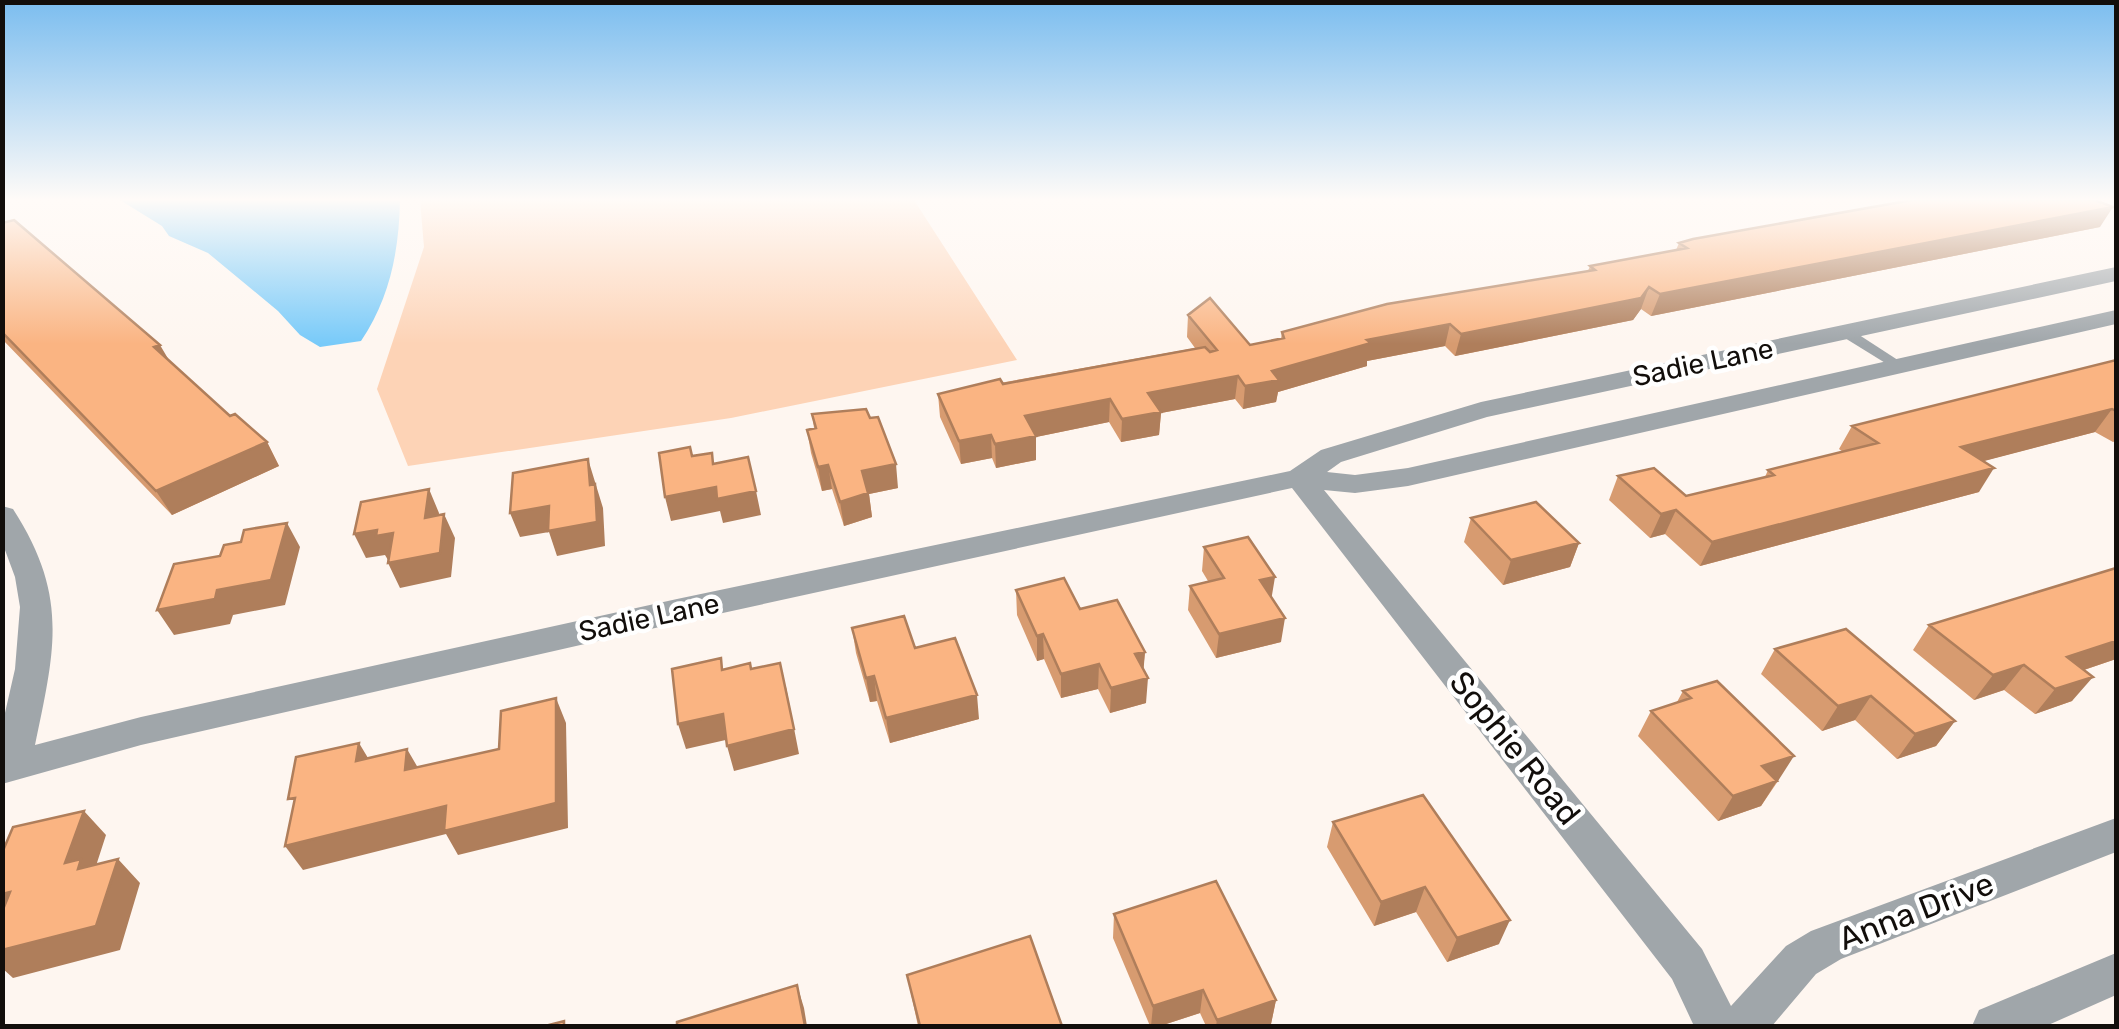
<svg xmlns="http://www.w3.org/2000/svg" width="2119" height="1029" viewBox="0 0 2119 1029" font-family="Rubik,sans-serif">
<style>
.green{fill:#fdd3b6}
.water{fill:#78caf9}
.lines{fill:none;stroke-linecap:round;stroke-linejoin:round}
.lane{fill:#a0a6aa;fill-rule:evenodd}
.street{fill:#a0a6aa;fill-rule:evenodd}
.wall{fill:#d79b70}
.shaded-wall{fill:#af7e5b}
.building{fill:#fab482;stroke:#af7e5b;stroke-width:2.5}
.labels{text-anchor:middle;stroke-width:9;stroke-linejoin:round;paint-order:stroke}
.street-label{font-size:28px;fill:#120e0b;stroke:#fff}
.near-street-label{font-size:32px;fill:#120e0b;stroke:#fff}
</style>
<rect width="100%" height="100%" fill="#fef6f0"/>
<path class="green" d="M420,200H914L1017,360L731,418L408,466L377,389L424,247Z"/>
<path class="water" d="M120,200H400C399,251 390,298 361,341L320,347L300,335L278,311L208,253L169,236L162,226Z"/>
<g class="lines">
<path class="lane" d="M1845,328L1850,329L1907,366L1905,369H1895L1840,335V329Z"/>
<path class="street" d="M2116,267V281L1487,417L1341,462L1327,472L1355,475L1408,468L2116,310V324L1408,486L1355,493L1324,490L1702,949L1731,1006L1786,946L1811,931L2116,818V852L1841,959L1816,974L1772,1026H1694L1672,979L1292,488L677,623L141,745L2,784V726L15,669L20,607L15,577L2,542V506L13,509C69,596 55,649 35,745L141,717L677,599L1290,471L1321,450L1481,402Z
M2116,953V995L2046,1026H1972L1979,1010Z"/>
</g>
<path class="wall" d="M2,223L168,360L230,416L267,442L279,466L172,515L2,339Z
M2100,227L1651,316L1641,309L1633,320L1455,356L1445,346L1367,361V366L1278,392L1276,402L1243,409L1235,399L1161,413L1159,435L1121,442L1109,422L1036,437V460L996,468L992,458L961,464L940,417L938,394L1195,348L1187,337L1188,315L1250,345L1281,339L1282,332L1588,271L1590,266L1676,250L1679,243Z
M2116,360V441L2113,442L2095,432L1983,461L1979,492L1700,566L1665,534L1650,538L1609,500L1618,476L1686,496L1765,477L1768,470L1843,452L1839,449L1852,426Z
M812,414L898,488L869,494L872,517L844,526L832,489L822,491L811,453L807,430L814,428Z
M1471,518L1579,543L1570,567L1503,585L1464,542Z
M1204,547L1272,597L1281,642L1216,658L1188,610L1190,586L1208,581L1202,571Z
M2116,568V659L2084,670L2072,701L2035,714L2004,690L1974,700L1913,650L1929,625Z
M1016,590L1080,609L1145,652L1143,670L1146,703L1110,713L1098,689L1061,698L1044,659L1037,661L1017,615Z
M852,628L915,648L979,719L890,743L877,701L870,702L856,653Z
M1775,649L1955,721L1936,746L1897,759L1855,720L1822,731L1761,674Z
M1683,691L1778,781L1761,806L1718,821L1638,736L1651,711L1677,702Z
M1423,795L1499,944L1447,962L1416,912L1374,926L1327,847L1333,822Z
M1114,914L1276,1000L1271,1024L1262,1026H1206L1200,1013L1160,1026H1150L1113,938Z
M907,975L1062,1026H918Z"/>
<path class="shaded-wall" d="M2113,207L2100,227L1651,316L1660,294Z
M1649,287L1641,309L1633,320L1455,356L1461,334Z
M1450,324L1445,346L1367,361V366L1278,392L1276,402L1243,409L1245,386L1272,371L1367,340Z
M160,345L173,367L154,347Z
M1238,376L1235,399L1161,413L1159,435L1121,442L1122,419L1148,393Z
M1110,399L1109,422L1036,437V460L996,468L995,444L1025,416Z
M2112,409L2095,432L1946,471L1961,447Z
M991,435L992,458L961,464L959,441Z
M267,442L279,466L172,515L156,491Z
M588,459L603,508L605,546L557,556L549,532L520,537L510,513L549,506L590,485Z
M896,464L898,488L869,494L872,517L844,526L840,502L862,471Z
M828,465L832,489L822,491L818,467Z
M1994,468L1979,492L1700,566L1712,542Z
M716,487L756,491L761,515L723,523L720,511L671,521L665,497Z
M429,489L439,513L436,542L425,518Z
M1676,510L1665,534L1650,538L1661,514Z
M444,514L455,538L451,577L400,588L388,563Z
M287,523L300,547L285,605L233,615L230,624L174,635L157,610L217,590Z
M377,530L393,533L388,560L385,555L366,558L354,534Z
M1579,543L1570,567L1503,585L1511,560Z
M1275,577L1271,601L1260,580Z
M1285,618L1281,642L1216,658L1219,634Z
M1043,634L1044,659L1037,661V636Z
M2116,641V659L2048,682L2067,657Z
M1145,652L1143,676L1135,654Z
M1099,664L1098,689L1061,698V674Z
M2024,665L2004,690L1974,700L1993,675Z
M874,676L877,701L870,702L866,678Z
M2093,677L2072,701L2035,714L2055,689Z
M1148,678L1146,703L1110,713L1111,688Z
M786,687L799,754L734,771L727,746Z
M977,695L979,719L890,743L886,718Z
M1871,696L1855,720L1822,731L1838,706Z
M556,698L566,723L568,828L458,855L446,834L303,870L285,846L446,806Z
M723,714L730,739L686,749L678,724Z
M1955,721L1936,746L1897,759L1915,734Z
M359,743L374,768L356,761Z
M407,749L421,773L405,770Z
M1794,756L1778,781L1747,791L1762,766Z
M1777,781L1761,806L1718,821L1733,796Z
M84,811L106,835L94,872L104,883L65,863Z
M118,859L140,883L120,950L13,978L2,968V950Z
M1425,887L1416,912L1374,926L1381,902Z
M10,892L2,916V894Z
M1510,920L1499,944L1447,962L1457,938Z
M797,985L804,1008L807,1026H805Z
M1203,990L1200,1013L1160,1026H1151L1153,1006Z
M1276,1000L1271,1024L1262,1026H1216L1217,1020Z"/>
<path class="building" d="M1912,200H2095L2113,207L1660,294L1649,287L1641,298L1461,334L1450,324L1367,340L1371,343L1272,371L1279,380L1245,386L1238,376L1148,393L1161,412L1122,419L1110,399L1025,416L1036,436L995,444L991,435L959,441L938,394L1000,379L1003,384L1205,347L1210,352L1217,350L1188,315L1210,298L1250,345L1284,338L1282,332L1387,304L1595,270L1590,266L1687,248L1679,243L1693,239Z
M14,220L160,345L154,347L230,416L235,414L267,442L156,491L2,332V223Z
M2116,360V411L2112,409L1961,447L1994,468L1712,542L1676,510L1661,514L1618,476L1654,468L1686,496L1774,475L1768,470L1878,443L1852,426Z
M866,409L870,418L878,417L896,464L862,471L868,493L840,502L828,465L818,467L807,430L816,428L812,414Z
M690,447L692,456L712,453L713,464L748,457L756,491L717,499L716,487L665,497L659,453Z
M588,459L590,485L595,484L597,522L548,531L549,506L510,513L513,473Z
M429,489L425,518L444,514L440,553L388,563L393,533L376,536L377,530L354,534L361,502Z
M1536,502L1579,543L1511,560L1471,518Z
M287,523L271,580L217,590L215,599L157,610L174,564L220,556L224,545L241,542L244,530Z
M1248,537L1275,577L1260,580L1285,618L1219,634L1190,586L1224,578L1204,547Z
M2116,568V641L2067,657L2093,677L2055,689L2024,665L1993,675L1929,625Z
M1064,578L1080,609L1117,600L1145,652L1135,654L1148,678L1111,688L1099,664L1061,674L1043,634L1037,636L1016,590Z
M904,616L915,648L955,638L977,695L886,718L874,676L866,678L852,628Z
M1846,629L1955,721L1915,734L1871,696L1838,706L1775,649Z
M721,658L722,670L750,663L751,669L780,663L794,729L727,746L723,714L678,724L672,669Z
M1717,681L1794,756L1762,766L1777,781L1733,796L1651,711L1691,698L1683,691Z
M556,698V803L444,831L446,806L285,846L295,798L288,799L296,757L359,743L356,761L407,749L405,770L499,749L501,711Z
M1423,795L1510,920L1457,938L1425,887L1381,902L1333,822Z
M84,811L65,863L81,859L78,869L118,859L96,926L2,950V912L10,892L2,894V853L13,827Z
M1216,881L1276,1000L1217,1020L1203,990L1153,1006L1114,914Z
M1030,936L1062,1026H920L907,975Z
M797,985L805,1026H677V1022Z
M564,1021V1026H545Z"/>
<linearGradient id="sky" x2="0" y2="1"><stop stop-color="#7bbdef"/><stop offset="0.58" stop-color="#fffbf8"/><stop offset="1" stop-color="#fffbf8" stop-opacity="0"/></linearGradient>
<rect width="2119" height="344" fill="url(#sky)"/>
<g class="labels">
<g class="street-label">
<text transform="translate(1703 362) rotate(-12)" y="10">Sadie Lane</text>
<text transform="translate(649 617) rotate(-12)" y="10">Sadie Lane</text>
</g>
<g class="near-street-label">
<text transform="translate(1515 748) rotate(51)" y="11">Sophie Road</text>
<text transform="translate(1916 911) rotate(-21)" y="11">Anna Drive</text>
</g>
</g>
<rect width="2119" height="1029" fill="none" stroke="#120e0b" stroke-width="10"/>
</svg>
